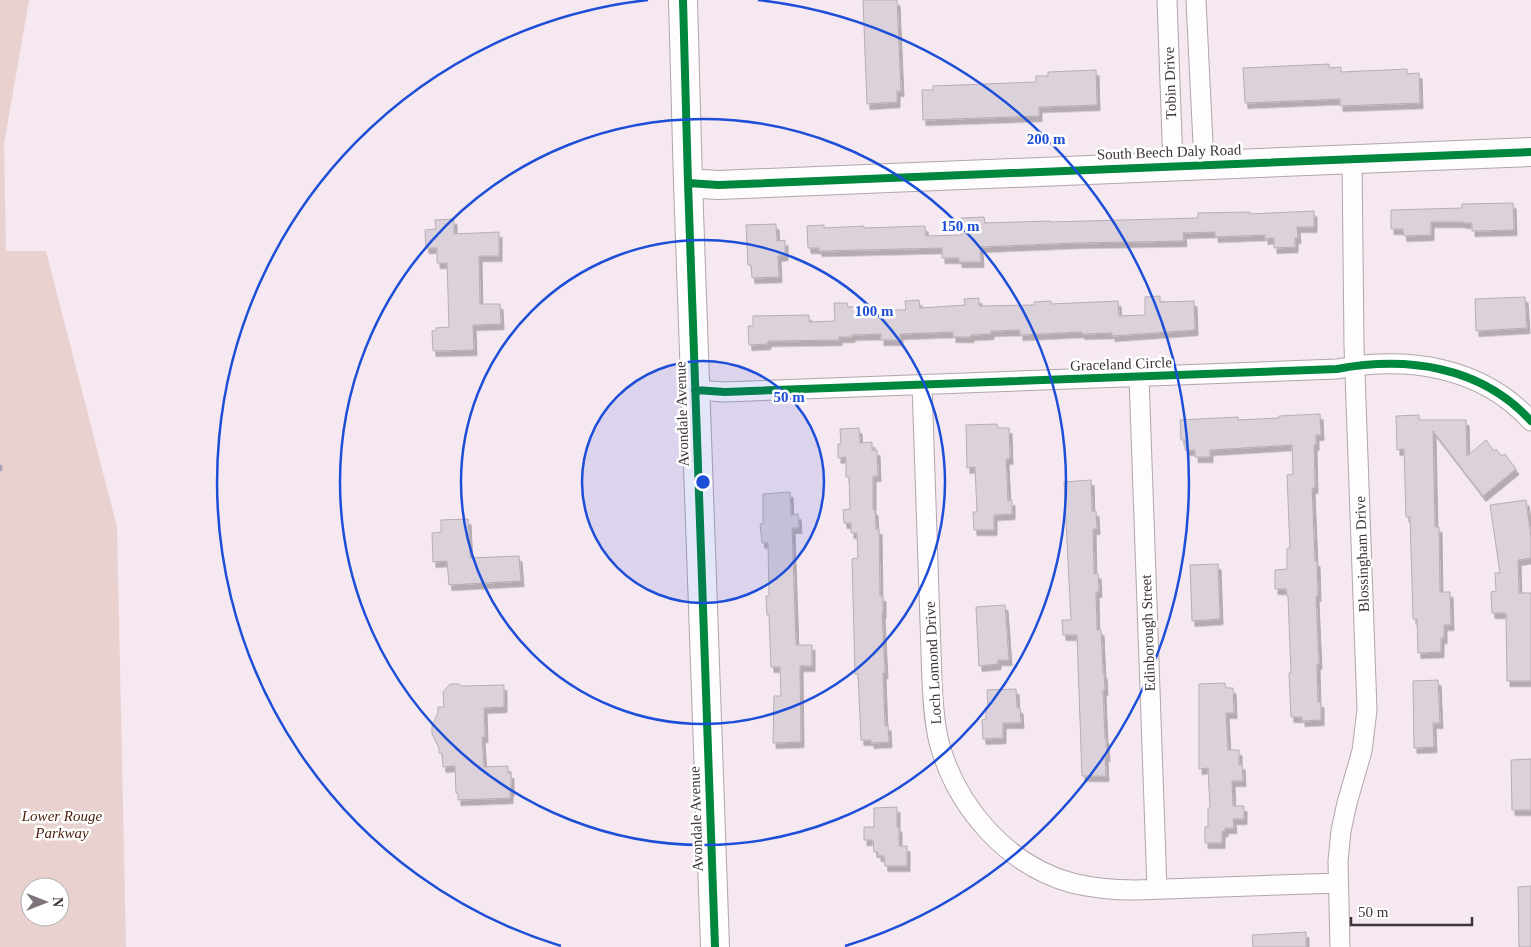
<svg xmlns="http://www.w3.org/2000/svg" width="1531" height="947" viewBox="0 0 1531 947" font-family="'Times New Roman',serif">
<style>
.green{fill:#e8d1ce;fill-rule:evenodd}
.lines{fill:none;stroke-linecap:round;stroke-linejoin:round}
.stream{stroke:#a9a5bc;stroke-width:5}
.building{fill:#dbd1da;stroke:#b6adb5;filter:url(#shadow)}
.street-casing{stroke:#b1a6ac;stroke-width:21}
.secondary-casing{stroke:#b1a6ac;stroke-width:30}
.street{stroke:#fefcfd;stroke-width:19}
.secondary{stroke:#fefcfd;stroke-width:28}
.cycleway-casing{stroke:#fff;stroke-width:11}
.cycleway{stroke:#00873e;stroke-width:8}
.ring{fill:none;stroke:#1d4ed8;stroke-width:2.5}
.labels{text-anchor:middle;stroke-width:5;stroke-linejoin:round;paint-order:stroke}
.street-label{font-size:15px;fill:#3e343a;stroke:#fff}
.park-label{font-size:15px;font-style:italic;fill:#4a1d0d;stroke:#fff}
.centre{fill:#1d4ed8;stroke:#fff;stroke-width:2.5}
.ring-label{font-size:15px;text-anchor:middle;font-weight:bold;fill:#1d4ed8;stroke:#fff;stroke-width:5;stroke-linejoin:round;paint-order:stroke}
</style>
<defs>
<filter id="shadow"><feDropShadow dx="3" dy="5.5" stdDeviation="0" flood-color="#0004"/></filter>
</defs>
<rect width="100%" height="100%" fill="#f6e8f0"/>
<path class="green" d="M0,0H29L4,144L6,251H46L117,527L126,947H0ZM30,887H60V917H30Z"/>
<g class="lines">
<path class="stream" d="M0,467V469"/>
</g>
<path class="building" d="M863,0H897L901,91H897V102L867,104Z
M1329,64V68L1341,67V72L1407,69V74L1419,73L1420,103L1340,106V99L1245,103L1243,68Z
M1096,70L1097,105L1039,107V116L923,120L922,90H933V86L1036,82V76H1048V72Z
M1513,203L1514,230L1472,231V223H1463V222H1431V235L1404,236L1403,229H1391V210L1462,208V204Z
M1314,211V227H1297L1298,238H1295V247L1274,248V238L1265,239V235L1215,237V232L1183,233L1184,241L1073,243L980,247L981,262H959V258H942V248L819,251V248H808L807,226L824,225V228L864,226V228L925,226L926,236L962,235L961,218L984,217L985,223L1050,221V222L1198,218V213L1250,212V214Z
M454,219V234L499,232V256H479L480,304H500L501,324L473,325L474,350L433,351L432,331L437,330L436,328L449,327L447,263H437V248H426L425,230L436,229L435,220Z
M776,224L777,241L785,240V255L778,256L779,277L752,278L751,265H748L746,225Z
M1160,296V302L1194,301L1195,330L1112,336V333L1082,334L1081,332L1020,335V330L991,331V334L971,335V337H953V332L900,334V340H881V334L852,335V337H839V340L768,341V344L749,345L748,326H753V316L809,315V322L835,321L834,303H847L848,307L866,306L867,315L894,314V310H906L905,301L919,300L920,308L965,305L964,299L979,298V306L1034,305V302L1051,301V304L1118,301L1119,316L1145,315V297Z
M1525,297L1527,328L1476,331L1475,299Z
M1320,414L1321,435H1316V445H1314L1315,488H1312L1315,561H1317L1318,596H1316L1319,664H1317L1318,702H1321V720L1302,721V717H1291L1289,673H1291L1288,596H1287L1286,589H1275V570L1287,569V549L1290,548L1287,475L1293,474L1292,445L1210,450V457H1195V450H1185V440H1181L1180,420L1238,417V420L1279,418V416Z
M1419,415V420H1466L1467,456L1486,440L1494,451L1496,449L1502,456L1505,454L1516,469L1483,496L1433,431L1435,527H1439L1440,592H1450L1451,625H1444V638H1441V652L1418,653L1417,619H1413L1410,517H1406L1404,449L1397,450L1396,416Z
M997,424L998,428H1009L1010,459H1006L1008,501L1012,500V514L994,515V530H974L973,512H977L975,467L967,468L966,425Z
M859,428L860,443L872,442V450H877L878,476H873V510H875L876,529H879L880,596H883V613H882L885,673H883L885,726L888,725L889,742L871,743V740H861L858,674H855L852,559L858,558L857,533H851V523H844L843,510L850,509L849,477H846V457L838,458V444H841L840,429Z
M1091,480L1092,511H1096L1097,529H1093L1094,574L1098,573L1099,592H1096L1097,630H1101L1103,673H1104L1105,690H1103L1105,739L1106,738L1107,756H1105L1106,776H1082L1077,635H1063L1062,620H1071L1064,482Z
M790,492L791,515L798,514L799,528H792L796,645H812V666H800L801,742L773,743L774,696H781L780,667H771L769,615H767L766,596H769L768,543H762L760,524H763V494Z
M1526,500L1531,537V558L1518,560L1519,593H1531V681H1507L1506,613H1492L1491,592L1496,591L1495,573H1500L1490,505Z
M468,519L470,558L519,556L521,581L449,585L447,561L433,562L432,533L441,532V520Z
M1218,564L1220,619L1192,621L1190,565Z
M1005,605L1009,660H998V664L979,666L976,607Z
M1438,680L1440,723H1433L1434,747L1414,748L1413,681Z
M1225,683L1226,688H1233L1234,713H1226L1228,750H1239V765L1242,764L1243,781H1232L1233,806H1244V819H1233L1234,828H1225V831L1222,832V843H1205V827H1208V808H1210L1208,768L1199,769V684Z
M450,684H459L462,686L504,685V707L484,708L485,737H482L484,767L508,766V773H511V791H510V798L458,800V793H456L455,766L443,767L442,753H439V748L432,734V727L438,712V707H444L443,692Z
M1016,689L1017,708H1020L1021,723H1003V738L983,739L982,720L986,719V707H988L987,690Z
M1531,759V810H1512L1511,760Z
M897,807V827H899V846H907V866H885L884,856H878V852H874L873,840H864V827H874V808Z
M1531,886V947H1519L1518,887Z
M1306,932V947H1253L1252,935Z"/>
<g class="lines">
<g class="street-casing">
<path id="street" d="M1167,0L1173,165
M1196,0L1204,164
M1139,377L1157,889
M922,385L932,681C933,702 934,722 939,742C956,806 1006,865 1072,883C1092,888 1114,890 1136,890L1338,883
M695,390L725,392L1337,369C1407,356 1481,366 1531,421
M1340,947L1338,861L1341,831L1347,803L1362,751L1367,710L1354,345L1352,158"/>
</g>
<g class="secondary-casing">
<path id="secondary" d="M683,0L688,183L715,947
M688,183L718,185L1531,152"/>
</g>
<use href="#street" class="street"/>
<use href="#secondary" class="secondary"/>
<g class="cycleway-casing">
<path id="cycleway" d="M683,0L688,183L715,947
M688,183L718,185L1531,152
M695,390L725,392L1337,369C1407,356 1481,366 1531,421"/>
</g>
<use href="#cycleway" class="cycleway"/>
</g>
<circle cx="703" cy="482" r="121" fill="#1d4ed8" fill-opacity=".12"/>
<g class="ring">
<circle cx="703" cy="482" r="121"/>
<circle cx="703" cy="482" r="242"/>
<circle cx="703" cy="482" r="363"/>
<path d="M561 946A485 485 0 0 1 648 0M758 0A485 485 0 0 1 845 946"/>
</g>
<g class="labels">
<g class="street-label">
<text transform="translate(1170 83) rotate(-92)" y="5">Tobin Drive</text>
<text transform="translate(1169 152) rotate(-2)" y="5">South Beech Daly Road</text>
<text transform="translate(1121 364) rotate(-2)" y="5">Graceland Circle</text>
<text transform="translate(682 414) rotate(-92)" y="5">Avondale Avenue</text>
<text transform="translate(1362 554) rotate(-92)" y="5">Blossingham Drive</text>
<text transform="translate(1148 633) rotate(-92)" y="5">Edinborough Street</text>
<text transform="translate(933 663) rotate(-93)" y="5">Loch Lomond Drive</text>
<text transform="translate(696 819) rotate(-92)" y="5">Avondale Avenue</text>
</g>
<g class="park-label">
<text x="62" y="821">Lower Rouge<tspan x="62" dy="17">Parkway</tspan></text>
</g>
</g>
<circle cx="703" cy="482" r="8" class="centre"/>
<g class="ring-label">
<text x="1046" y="144">200 m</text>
<text x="960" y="231">150 m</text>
<text x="874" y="316">100 m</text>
<text x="789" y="402">50 m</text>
</g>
<g transform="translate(45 902) rotate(90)"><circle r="24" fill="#ffffff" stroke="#b2aeb0"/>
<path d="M0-4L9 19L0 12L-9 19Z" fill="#7e737a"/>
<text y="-8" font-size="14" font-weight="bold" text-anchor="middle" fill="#3e343a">N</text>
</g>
<path d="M1351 917v8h121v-8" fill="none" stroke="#3e343a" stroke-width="2.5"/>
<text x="1358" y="917" font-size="15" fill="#3e343a" stroke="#ffffff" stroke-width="4" paint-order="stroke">50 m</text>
</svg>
